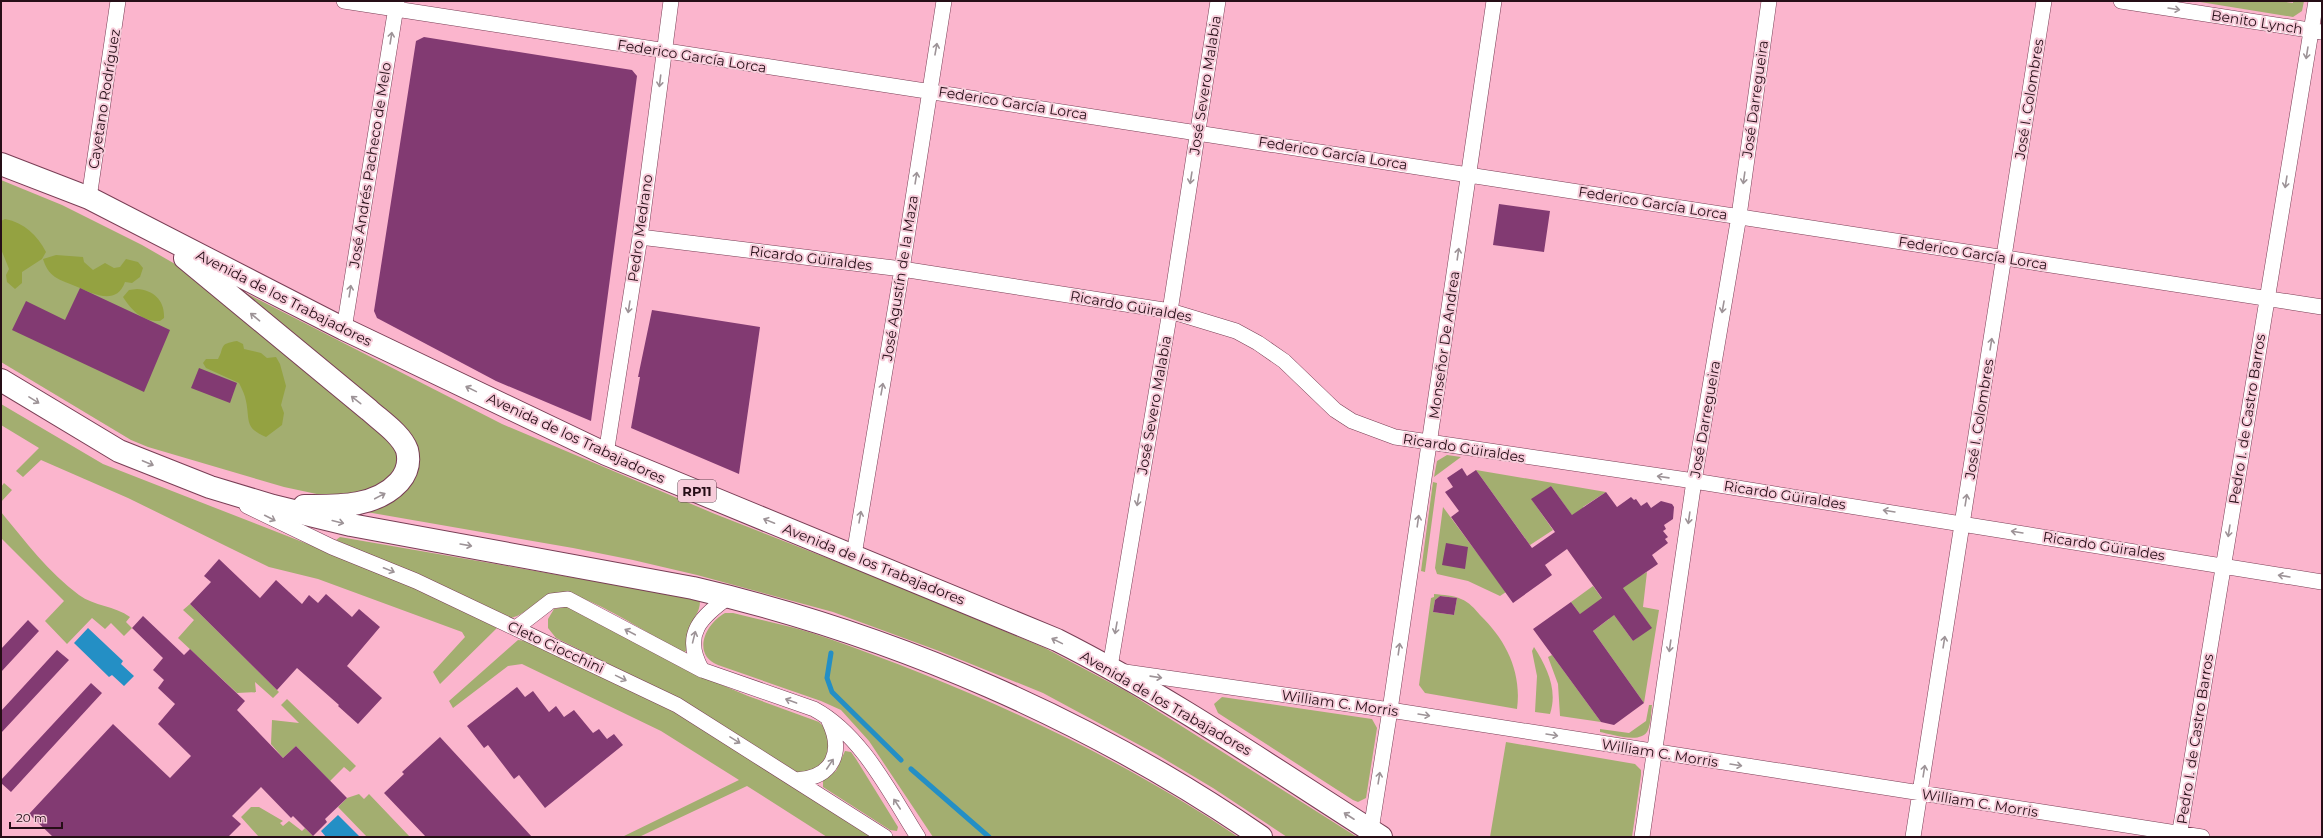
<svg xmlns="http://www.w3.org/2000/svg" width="2323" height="838" viewBox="0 0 2323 838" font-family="Montserrat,sans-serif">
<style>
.green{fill:#a3ae70;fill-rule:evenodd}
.forest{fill:#94a241}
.water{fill:#248fc5}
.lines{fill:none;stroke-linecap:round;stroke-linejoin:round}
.stream{stroke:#248fc5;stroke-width:5}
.building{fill:#823a72}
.minor-casing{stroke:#793e55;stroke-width:16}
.primary-casing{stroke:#793e55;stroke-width:24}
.minor{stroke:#fff;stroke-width:15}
.primary{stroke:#fff;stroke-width:22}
.oneway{stroke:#9d9397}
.labels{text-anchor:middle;stroke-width:4;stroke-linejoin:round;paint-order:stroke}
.shield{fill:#f7ccda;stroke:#654752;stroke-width:1}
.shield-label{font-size:13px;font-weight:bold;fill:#260e17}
.street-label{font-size:14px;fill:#260e17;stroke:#f7ccda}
</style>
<rect width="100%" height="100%" fill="#fbb5cd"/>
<path class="green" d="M2194,1H2280L2293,3V1H2304L2302,11L2293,17Z
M1,180L62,205L142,245L189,272L395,445L401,464L376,492L326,496L284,487L148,447L131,440L1,362Z
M238,289L502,424L715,514L878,578L1045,648L1126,691L1357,837H1287L1213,788L1156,754L1043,693L939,651L833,612L697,575L633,560L573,548L355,510L414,467Z
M1,404L103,464L415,586L497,628L440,684L433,672L465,637L462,632L318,579L269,567L128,498L41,460L23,477L16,471L39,448L1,425Z
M1447,455L1461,457L1434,477L1437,461Z
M1476,470L1606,492L1583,507L1591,542L1551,486L1532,500L1553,530L1530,545Z
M1433,482L1437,483L1425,572L1421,571Z
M4,483L12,490L1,502V487Z
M1443,507L1506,592L1500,596L1468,581L1437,574L1435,568Z
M1,512C25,541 49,573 79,595C94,606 115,606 130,617L126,622L132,628L124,636L111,623L105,629L92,618L67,644L45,621L64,601L1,538Z
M340,537L691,598L700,601C700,613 693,618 689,628C686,636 686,643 686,651L683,653C659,640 580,588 557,593C539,596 528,614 511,618L336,540Z
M1610,570L1641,575L1647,572L1643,607L1659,610L1644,703L1593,631L1609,619L1580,614L1571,602L1593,586L1633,641L1651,627Z
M1434,594C1443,595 1454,595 1461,599C1469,602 1475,609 1480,615C1506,640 1522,672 1517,709L1425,693L1419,685L1431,598L1434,597ZM1440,596L1457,598L1454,615L1433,612L1435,600Z
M190,604L279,692L273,698L255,682L256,692L237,693L178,638L194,620L183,610Z
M570,606L703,677L748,696L819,722L823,726L830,741L824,765L803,773L797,772L681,700L556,638L548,628V619L554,609Z
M725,613H733C764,621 797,627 827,638C969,688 1113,752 1238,837H933L869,741L841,710L821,701L718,665C691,654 706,623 725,613Z
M518,640L526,641L674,711L871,837H827L747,786L639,837H622L739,780L661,731L522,664L508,666L453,708L449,701Z
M1534,647C1547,667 1558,690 1550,714L1535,712L1537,676L1532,651Z
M1552,655L1555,659L1601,722L1560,716L1558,684L1548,657Z
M1222,697L1372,719L1377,728L1366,798L1358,802L1353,800L1218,713L1214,704Z
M287,699L356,766L350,772L344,767L330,781L296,746L283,758L271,744L272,720L299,723L281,705Z
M1649,705H1652C1651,713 1651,723 1648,730C1642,745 1611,734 1600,732V729L1629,733L1646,721Z
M1506,742L1635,764L1641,770V775L1632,837H1490Z
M845,751L851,752L856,759L898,827L897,831L890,830L823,787V779L836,771Z
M359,794L364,799L369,794L410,837H367L338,807L347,798Z
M251,807H259L283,821L280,823L283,826L289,821L302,831L305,828L314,837H259L241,817Z"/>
<path class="forest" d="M5,219C25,223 37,235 46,252L42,259L22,272V283L15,289L7,282L6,275L9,269L1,249V221Z
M56,255L83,257L84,262L93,270L105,263L114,268L120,267L126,259L138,262L143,268L140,277L132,283L125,282C116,307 92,293 75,286C69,283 61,281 55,277C49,273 45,266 43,259Z
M137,289C154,290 165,301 164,318L160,321C143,322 131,310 123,297L129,290Z
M237,341L243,344L244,349L261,353L267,358L276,357L280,364L286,386L281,405L284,413L282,425L266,437C244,428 250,420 246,401C245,395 242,389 239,383L206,368L203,363L206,359H218C225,347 218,344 237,341Z"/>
<path class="water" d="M88,628L123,661L121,664L134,676L124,686L112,675L109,677L74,643Z
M338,815L360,837H326L321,831Z"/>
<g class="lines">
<path class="stream" d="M831,653L827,678L832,692L901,760
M911,769L989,837"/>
</g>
<path class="building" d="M424,37L632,70L637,76L591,421L496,381L377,318L374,311L416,41Z
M1499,204L1550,211L1544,252L1493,245Z
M80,288L170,330L144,392L12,330L26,301L65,320Z
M652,310L760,327L739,474L631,428L640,377H638Z
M199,368L237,383L230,403L191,388Z
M1462,468L1467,476L1476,470L1532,548L1555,532L1531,499L1551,486L1572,515L1606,492L1617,507L1631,497L1634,500L1636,499L1641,506L1647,502L1651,508L1661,501L1672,504L1674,507L1673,519L1664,525L1666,529L1663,531L1668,537L1665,539L1668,543L1652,555L1658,564L1623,588L1652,628L1633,641L1614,615L1593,631L1644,703L1614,725L1601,722L1533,629L1571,602L1580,614L1602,598L1567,549L1545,565L1552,575L1513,603L1451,517L1459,511L1445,492L1453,487L1447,478Z
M1446,543L1468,547L1465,569L1442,565Z
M219,559L260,598L276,580L302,604L309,595L318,603L326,594L352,617L359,609L380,627L347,666L382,698L358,724L338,706L339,705L297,668L277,690L190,604L211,582L204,576Z
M1440,596L1457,598L1454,615L1433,612L1435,600Z
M143,616L184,655L190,649L245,701L237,710L283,758L296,746L347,798L325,819L327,822L313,836L293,816L291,818L261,787L232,816L241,824L228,837H53L29,814L113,724L170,778L191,756L158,724L175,704L158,688L164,680L153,670L163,658L132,628Z
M28,620L39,631L1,672V649Z
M57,650L69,660L1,733V711Z
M91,683L102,693L11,792L1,783V780Z
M517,687L525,697L533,691L549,712L556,706L564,717L574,710L593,733L599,729L607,739L614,734L623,745L545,808L519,775L514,779L488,745L484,748L467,726Z
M440,737L476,776L532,837H426L384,793L404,774L402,772Z"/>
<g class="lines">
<g class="minor-casing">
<path id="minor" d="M344,1L2322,307
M2121,1L2322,32
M89,198L118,1
M640,237L902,269L1170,311L1236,331L1258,343L1284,361L1335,410L1352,421L1395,437L1694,481L2322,582
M344,329L397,1
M606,454L640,237L671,1
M247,506L332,547L416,581L677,705L885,837
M854,555L902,269L944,1
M730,596C702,616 681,634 702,670L814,709C862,735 890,793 918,837
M516,628L551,601L568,599L702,670
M1110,667L1170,311L1218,1
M1125,672L1390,710L2202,837
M796,780C833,778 844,752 829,721
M1371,830L1390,710L1494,1
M1642,837L1694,481L1739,216L1769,1
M1913,837L2044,1
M2179,837L2316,1"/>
</g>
<g class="primary-casing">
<path id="primary" d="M1,164L89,198L344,329L606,454L1057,640C1170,697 1274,769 1381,837
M185,258L369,410C381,421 401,434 407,450C410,462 407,473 399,482C375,508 336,506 304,506
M1,380L119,451L210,487L273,506L351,525L693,588C895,635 1091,720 1261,837"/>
</g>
<use href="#minor" class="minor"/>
<use href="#primary" class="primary"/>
</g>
<defs><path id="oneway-shaft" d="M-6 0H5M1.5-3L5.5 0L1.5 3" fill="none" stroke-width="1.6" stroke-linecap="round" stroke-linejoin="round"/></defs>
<g class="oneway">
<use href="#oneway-shaft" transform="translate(2174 9) rotate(9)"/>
<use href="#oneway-shaft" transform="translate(391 38) rotate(-81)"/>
<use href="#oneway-shaft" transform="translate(936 49) rotate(-80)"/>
<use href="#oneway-shaft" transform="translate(2307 53) rotate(99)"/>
<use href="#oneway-shaft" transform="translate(660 81) rotate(97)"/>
<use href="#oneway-shaft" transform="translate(916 178) rotate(-81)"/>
<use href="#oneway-shaft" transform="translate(1191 178) rotate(99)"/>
<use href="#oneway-shaft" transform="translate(1744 178) rotate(98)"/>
<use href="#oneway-shaft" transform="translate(2286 182) rotate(99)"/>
<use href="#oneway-shaft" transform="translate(1458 254) rotate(-82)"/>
<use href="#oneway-shaft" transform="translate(350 291) rotate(-81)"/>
<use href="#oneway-shaft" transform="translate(629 307) rotate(99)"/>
<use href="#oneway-shaft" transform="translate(1723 307) rotate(100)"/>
<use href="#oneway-shaft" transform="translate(255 317) rotate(-140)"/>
<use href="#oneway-shaft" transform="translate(1991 344) rotate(-81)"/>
<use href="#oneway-shaft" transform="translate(471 389) rotate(-154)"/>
<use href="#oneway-shaft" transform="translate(882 389) rotate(-80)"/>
<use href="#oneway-shaft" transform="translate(34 400) rotate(32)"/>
<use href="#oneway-shaft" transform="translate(356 400) rotate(-142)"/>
<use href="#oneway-shaft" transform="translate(148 463) rotate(23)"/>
<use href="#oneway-shaft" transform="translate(1663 477) rotate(-172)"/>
<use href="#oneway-shaft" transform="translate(380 496) rotate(-28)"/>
<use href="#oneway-shaft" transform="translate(1138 500) rotate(100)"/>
<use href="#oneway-shaft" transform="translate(1966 500) rotate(-81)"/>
<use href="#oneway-shaft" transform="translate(1889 511) rotate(-171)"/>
<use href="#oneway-shaft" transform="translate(860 517) rotate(-80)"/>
<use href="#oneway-shaft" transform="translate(270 518) rotate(27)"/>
<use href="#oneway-shaft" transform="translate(1689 518) rotate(98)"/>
<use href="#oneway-shaft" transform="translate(769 521) rotate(-158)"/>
<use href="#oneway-shaft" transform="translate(1418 521) rotate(-82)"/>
<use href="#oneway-shaft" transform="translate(338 522) rotate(14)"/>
<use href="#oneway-shaft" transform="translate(2229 531) rotate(99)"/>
<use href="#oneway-shaft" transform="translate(2017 532) rotate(-171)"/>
<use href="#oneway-shaft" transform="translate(466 545) rotate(10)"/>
<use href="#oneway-shaft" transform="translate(389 570) rotate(22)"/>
<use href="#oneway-shaft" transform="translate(2284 576) rotate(-171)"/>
<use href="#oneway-shaft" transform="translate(1116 628) rotate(100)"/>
<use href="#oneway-shaft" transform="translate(630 632) rotate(-152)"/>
<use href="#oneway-shaft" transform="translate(694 637) rotate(-76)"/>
<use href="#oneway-shaft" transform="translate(1057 641) rotate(-154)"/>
<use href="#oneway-shaft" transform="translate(1944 642) rotate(-81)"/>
<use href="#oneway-shaft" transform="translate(1670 646) rotate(98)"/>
<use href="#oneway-shaft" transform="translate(1399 649) rotate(-82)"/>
<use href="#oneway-shaft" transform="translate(1156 677) rotate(8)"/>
<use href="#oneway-shaft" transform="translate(621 678) rotate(26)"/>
<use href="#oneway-shaft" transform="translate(791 701) rotate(-160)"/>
<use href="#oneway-shaft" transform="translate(1424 715) rotate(9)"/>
<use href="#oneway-shaft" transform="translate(1552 735) rotate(9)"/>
<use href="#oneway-shaft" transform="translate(735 740) rotate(32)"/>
<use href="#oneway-shaft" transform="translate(830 764) rotate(-56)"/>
<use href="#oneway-shaft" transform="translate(1736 765) rotate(9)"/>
<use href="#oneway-shaft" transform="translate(1924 771) rotate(-81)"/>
<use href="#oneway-shaft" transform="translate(1379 778) rotate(-81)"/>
<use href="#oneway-shaft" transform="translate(897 804) rotate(-123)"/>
<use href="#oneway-shaft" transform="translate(1349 816) rotate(-147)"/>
</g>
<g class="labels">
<rect class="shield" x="678" y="480" width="38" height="22" rx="3"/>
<g class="shield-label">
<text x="697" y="496">RP11</text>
</g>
<g class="street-label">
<text transform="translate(2257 22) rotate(9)" y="5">Benito Lynch</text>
<text transform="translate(692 56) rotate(9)" y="5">Federico García Lorca</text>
<text transform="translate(1205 85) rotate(-81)" y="5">José Severo Malabia</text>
<text transform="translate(104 99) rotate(-81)" y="5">Cayetano Rodríguez</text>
<text transform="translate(1755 99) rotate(-82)" y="5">José Darregueira</text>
<text transform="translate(2029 99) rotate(-81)" y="5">José I. Colombres</text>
<text transform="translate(1013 103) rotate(9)" y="5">Federico García Lorca</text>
<text transform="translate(1333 153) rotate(9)" y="5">Federico García Lorca</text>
<text transform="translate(370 165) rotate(-81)" y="5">José Andrés Pacheco de Melo</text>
<text transform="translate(1653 203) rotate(9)" y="5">Federico García Lorca</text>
<text transform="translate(640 228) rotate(-82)" y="5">Pedro Medrano</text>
<text transform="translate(1973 253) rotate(9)" y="5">Federico García Lorca</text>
<text transform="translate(811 258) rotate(7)" y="5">Ricardo Güiraldes</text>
<text transform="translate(900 278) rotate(-81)" y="5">José Agustín de la Maza</text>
<text transform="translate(284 298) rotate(27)" y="5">Avenida de los Trabajadores</text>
<text transform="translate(1131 306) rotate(10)" y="5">Ricardo Güiraldes</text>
<text transform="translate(1444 345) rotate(-82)" y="5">Monseñor De Andrea</text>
<text transform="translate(1154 405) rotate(-80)" y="5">José Severo Malabia</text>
<text transform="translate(1705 419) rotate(-80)" y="5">José Darregueira</text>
<text transform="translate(1979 419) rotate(-81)" y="5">José I. Colombres</text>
<text transform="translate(2247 419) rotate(-81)" y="5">Pedro I. de Castro Barros</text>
<text transform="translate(576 438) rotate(25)" y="5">Avenida de los Trabajadores</text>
<text transform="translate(1464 448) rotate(9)" y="5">Ricardo Güiraldes</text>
<text transform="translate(1785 495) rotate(9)" y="5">Ricardo Güiraldes</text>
<text transform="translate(2104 546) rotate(9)" y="5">Ricardo Güiraldes</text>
<text transform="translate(874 564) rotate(22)" y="5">Avenida de los Trabajadores</text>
<text transform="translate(556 647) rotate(25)" y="5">Cleto Ciocchini</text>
<text transform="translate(1166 703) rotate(30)" y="5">Avenida de los Trabajadores</text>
<text transform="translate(1340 703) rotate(8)" y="5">William C. Morris</text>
<text transform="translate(2195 739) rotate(-81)" y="5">Pedro I. de Castro Barros</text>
<text transform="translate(1660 753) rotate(9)" y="5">William C. Morris</text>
<text transform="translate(1980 803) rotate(9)" y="5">William C. Morris</text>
</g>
</g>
<rect width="2323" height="838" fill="none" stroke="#260e17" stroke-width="4"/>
<path d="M10 822v6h52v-6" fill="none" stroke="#260e17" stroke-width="2"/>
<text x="16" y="822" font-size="12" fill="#260e17" stroke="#f7ccda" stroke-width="3" paint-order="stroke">20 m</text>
</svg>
